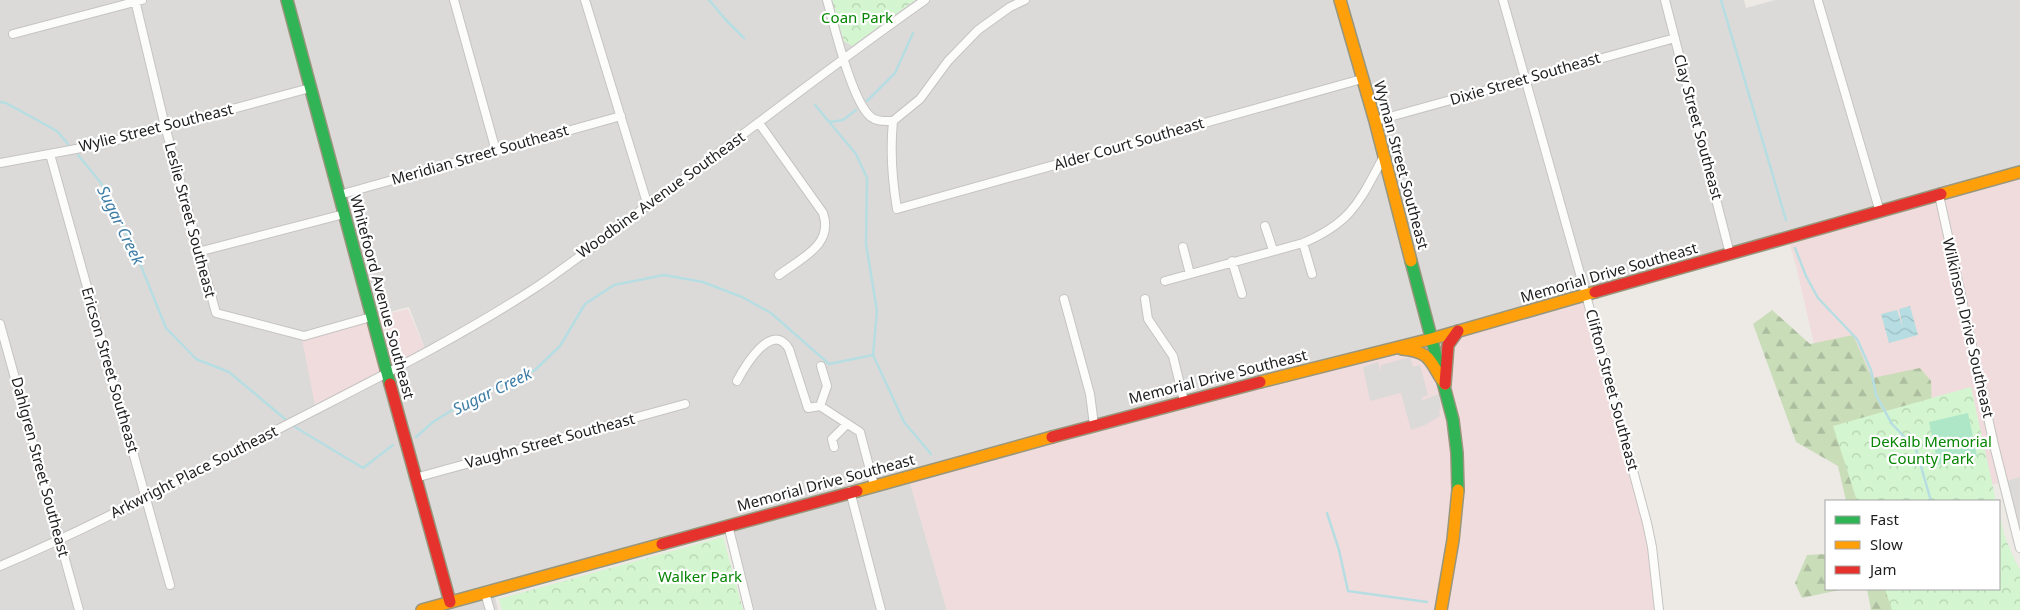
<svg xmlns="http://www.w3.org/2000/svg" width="2020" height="610" viewBox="0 0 2020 610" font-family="'Noto Sans',sans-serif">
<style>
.residential{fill:#dcdad8;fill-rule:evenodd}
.commercial{fill:#f0dcdc}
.religious{fill:#dbdad8}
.forest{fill:url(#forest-firs)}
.park{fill:url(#park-crowns)}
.pitch{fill:#aee7c8}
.water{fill:url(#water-waves)}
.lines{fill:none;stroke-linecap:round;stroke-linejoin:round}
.stream{stroke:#b6dee2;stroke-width:2.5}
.street-casing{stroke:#c5c4c2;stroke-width:10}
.fast-casing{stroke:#98967d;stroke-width:14}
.slow-casing{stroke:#98967d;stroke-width:14}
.jam-casing{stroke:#98967d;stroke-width:14}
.street{stroke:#fcfcfb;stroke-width:8}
.fast{stroke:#30b455;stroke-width:11}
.slow{stroke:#ff9f0a;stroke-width:11}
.jam{stroke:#e5322d;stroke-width:11}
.labels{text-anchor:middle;stroke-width:4.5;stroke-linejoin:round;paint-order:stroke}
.park-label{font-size:15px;fill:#068503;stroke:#fff}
.street-label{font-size:15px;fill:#1e1e1e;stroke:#fff}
.water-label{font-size:16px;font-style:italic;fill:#3d7ca5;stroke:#fff}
</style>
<defs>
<pattern id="forest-firs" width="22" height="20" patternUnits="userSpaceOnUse" patternTransform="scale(1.25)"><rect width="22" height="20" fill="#caddb9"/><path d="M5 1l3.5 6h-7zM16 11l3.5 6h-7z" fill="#adbd9f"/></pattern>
<pattern id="park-crowns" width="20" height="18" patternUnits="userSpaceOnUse" patternTransform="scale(1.25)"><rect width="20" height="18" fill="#d3f5cf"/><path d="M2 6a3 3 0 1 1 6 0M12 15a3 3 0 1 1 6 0" fill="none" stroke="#b5d2b1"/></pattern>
<pattern id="water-waves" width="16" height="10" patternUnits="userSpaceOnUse" patternTransform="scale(1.25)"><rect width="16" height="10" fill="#b6dee2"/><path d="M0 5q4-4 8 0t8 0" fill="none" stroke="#9cbec1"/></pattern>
</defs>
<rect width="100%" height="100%" fill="#edeae6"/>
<path class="residential" d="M0,0H832L844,41L852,45L915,0H1744L1746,8L1775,0H2020V170L1435,333L908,476L947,610H753L728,525L494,593L498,610H0ZM409,307L427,354L301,334Z
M2020,476V543L2013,530L1999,483Z"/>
<path class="commercial" d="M2020,170V477L1992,485L1971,387L1833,426L1796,266L1787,235Z
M1586,291L1650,543L1659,610H947L908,476Z
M408,309L427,354L315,405L301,334Z"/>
<path class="religious" d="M1410,357L1413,367L1420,365L1428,395L1421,398L1423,400L1439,394L1441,409L1439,410L1440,416L1425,425L1411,430L1401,393L1370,401L1363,367L1378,362L1381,372V365Z"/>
<path class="forest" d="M1772,310L1810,344L1853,335L1872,378L1920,368L1931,381L1932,415L1943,501H1846L1838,466L1796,442L1753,324Z
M1826,554V589H1844L1802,598L1795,583L1807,555Z
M1867,589H1918L1916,610H1871Z"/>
<path class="park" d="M832,0H915L852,46L844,41Z
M1971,387L1996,501H1857L1833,426Z
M1999,513L2004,535L2015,561L2020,570V610H1892L1885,589H1999Z
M723,537L743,610H502L499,599Z"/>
<path class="pitch" d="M1968,413L1977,456L1938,465L1929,422Z"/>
<path class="water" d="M1910,306L1918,335L1889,343L1881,314L1897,310L1903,328L1899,309Z"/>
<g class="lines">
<path class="stream" d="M709,0L726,20L744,38
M1721,0L1786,220
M867,101L895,73L913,33
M0,102L6,103L57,131L68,144
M815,105L856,154L867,178L866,244L877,311L873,355L904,422L931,454
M830,122L843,120L856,110
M78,155L101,183L135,251L166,328L196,359L229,372L285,419
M1795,248L1806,276L1818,298L1857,339L1871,370L1876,395L1892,424L1916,449L1931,501
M295,427L363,468L393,445
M416,437L433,422L473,397L535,370L560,346L585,304L614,285L664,275L703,282L742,297L771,313L829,364L873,355
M1327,513L1339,550L1348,591L1427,602"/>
<g class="street-casing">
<path id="street" d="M135,0L165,126L216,313L304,336L371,317
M454,0L496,151
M585,0L648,206
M827,0C834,25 852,102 871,117C877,122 885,121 893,121
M1025,0L1010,7L978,30L948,61L920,99L893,121C890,151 892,179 897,209L1362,79
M1503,0L1586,295L1647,523L1652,547L1659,610
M1665,0L1730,254
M1818,1L1880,212
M13,34L142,0
M1375,121L1675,38
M759,123L823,213C834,245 801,258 779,275
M50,154L170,585
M0,163L103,144L310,88
M339,195L621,116
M1939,195L1994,445L2020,548
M1265,226L1273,250
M1303,243L1312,274
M1183,247L1190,274
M198,252L344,214
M1232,261L1242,294
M1165,281L1303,243C1352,222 1359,202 1383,158
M1064,299L1090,394L1094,425
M1145,299L1148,319L1173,356L1184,401
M0,324L79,610
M737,381C745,366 772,320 789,349L808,408L820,406L860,432L874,485
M820,406L827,386L821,366
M834,447L832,439L847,424
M415,478L685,404
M850,491L881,610
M728,525L749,610
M0,566C90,528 177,481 265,436C357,388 451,343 538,286C575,261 612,232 648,205C741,137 831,66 925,0
M485,593L490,610"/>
</g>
<g class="fast-casing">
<path id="fast" d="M287,0L390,384
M1411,261L1453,420L1457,453L1458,490"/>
</g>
<g class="slow-casing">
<path id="slow" d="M1340,0L1375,121L1411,261
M1941,194L2020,172
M1402,349C1433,352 1429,362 1445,384
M1260,382L1431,339L1595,292
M857,491L1052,437
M422,610L662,544
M1441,610L1453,540L1458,490"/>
</g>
<g class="jam-casing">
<path id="jam" d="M1595,292L1941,194
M390,384L450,602
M1445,384L1448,345L1458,331
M1052,437L1260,382
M662,544L857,491"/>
</g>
<use href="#street" class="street"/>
<use href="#fast" class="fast"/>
<use href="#slow" class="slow"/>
<use href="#jam" class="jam"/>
</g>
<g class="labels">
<g class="park-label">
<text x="857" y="23">Coan Park</text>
<text x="1931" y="447">DeKalb Memorial<tspan x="1931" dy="17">County Park</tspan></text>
<text x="700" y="582">Walker Park</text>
</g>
<g class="street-label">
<text transform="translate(1525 79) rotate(-16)" y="5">Dixie Street Southeast</text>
<text transform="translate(1698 127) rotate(75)" y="5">Clay Street Southeast</text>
<text transform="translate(156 128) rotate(-14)" y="5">Wylie Street Southeast</text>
<text transform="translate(1129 144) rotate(-16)" y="5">Alder Court Southeast</text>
<text transform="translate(480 155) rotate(-16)" y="5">Meridian Street Southeast</text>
<text transform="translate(1401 165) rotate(75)" y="5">Wyman Street Southeast</text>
<text transform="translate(661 195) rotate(-36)" y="5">Woodbine Avenue Southeast</text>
<text transform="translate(190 220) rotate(75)" y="5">Leslie Street Southeast</text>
<text transform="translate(1609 273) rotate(-16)" y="5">Memorial Drive Southeast</text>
<text transform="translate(382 297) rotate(75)" y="5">Whitefoord Avenue Southeast</text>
<text transform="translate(1968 328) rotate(77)" y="5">Wilkinson Drive Southeast</text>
<text transform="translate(110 370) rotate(74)" y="5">Ericson Street Southeast</text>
<text transform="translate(1218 377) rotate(-14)" y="5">Memorial Drive Southeast</text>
<text transform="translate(1612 390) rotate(75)" y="5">Clifton Street Southeast</text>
<text transform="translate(550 441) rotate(-15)" y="5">Vaughn Street Southeast</text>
<text transform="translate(40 467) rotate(75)" y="5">Dahlgren Street Southeast</text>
<text transform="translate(194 472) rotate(-27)" y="5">Arkwright Place Southeast</text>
<text transform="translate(826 483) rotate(-15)" y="5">Memorial Drive Southeast</text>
</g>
<g class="water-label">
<text transform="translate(121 225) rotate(64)" y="6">Sugar Creek</text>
<text transform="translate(492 391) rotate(-26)" y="6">Sugar Creek</text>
</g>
</g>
<rect x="1825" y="500" width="175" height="90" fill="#ffffff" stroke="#a5a5a5"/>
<rect x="1835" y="516" width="25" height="8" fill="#30b455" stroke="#a5a5a5"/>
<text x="1870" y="525" font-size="15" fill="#1e1e1e">Fast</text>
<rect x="1835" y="541" width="25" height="8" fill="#ff9f0a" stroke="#a5a5a5"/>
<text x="1870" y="550" font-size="15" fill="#1e1e1e">Slow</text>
<rect x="1835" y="566" width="25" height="8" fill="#e5322d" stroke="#a5a5a5"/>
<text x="1870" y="575" font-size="15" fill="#1e1e1e">Jam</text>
</svg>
